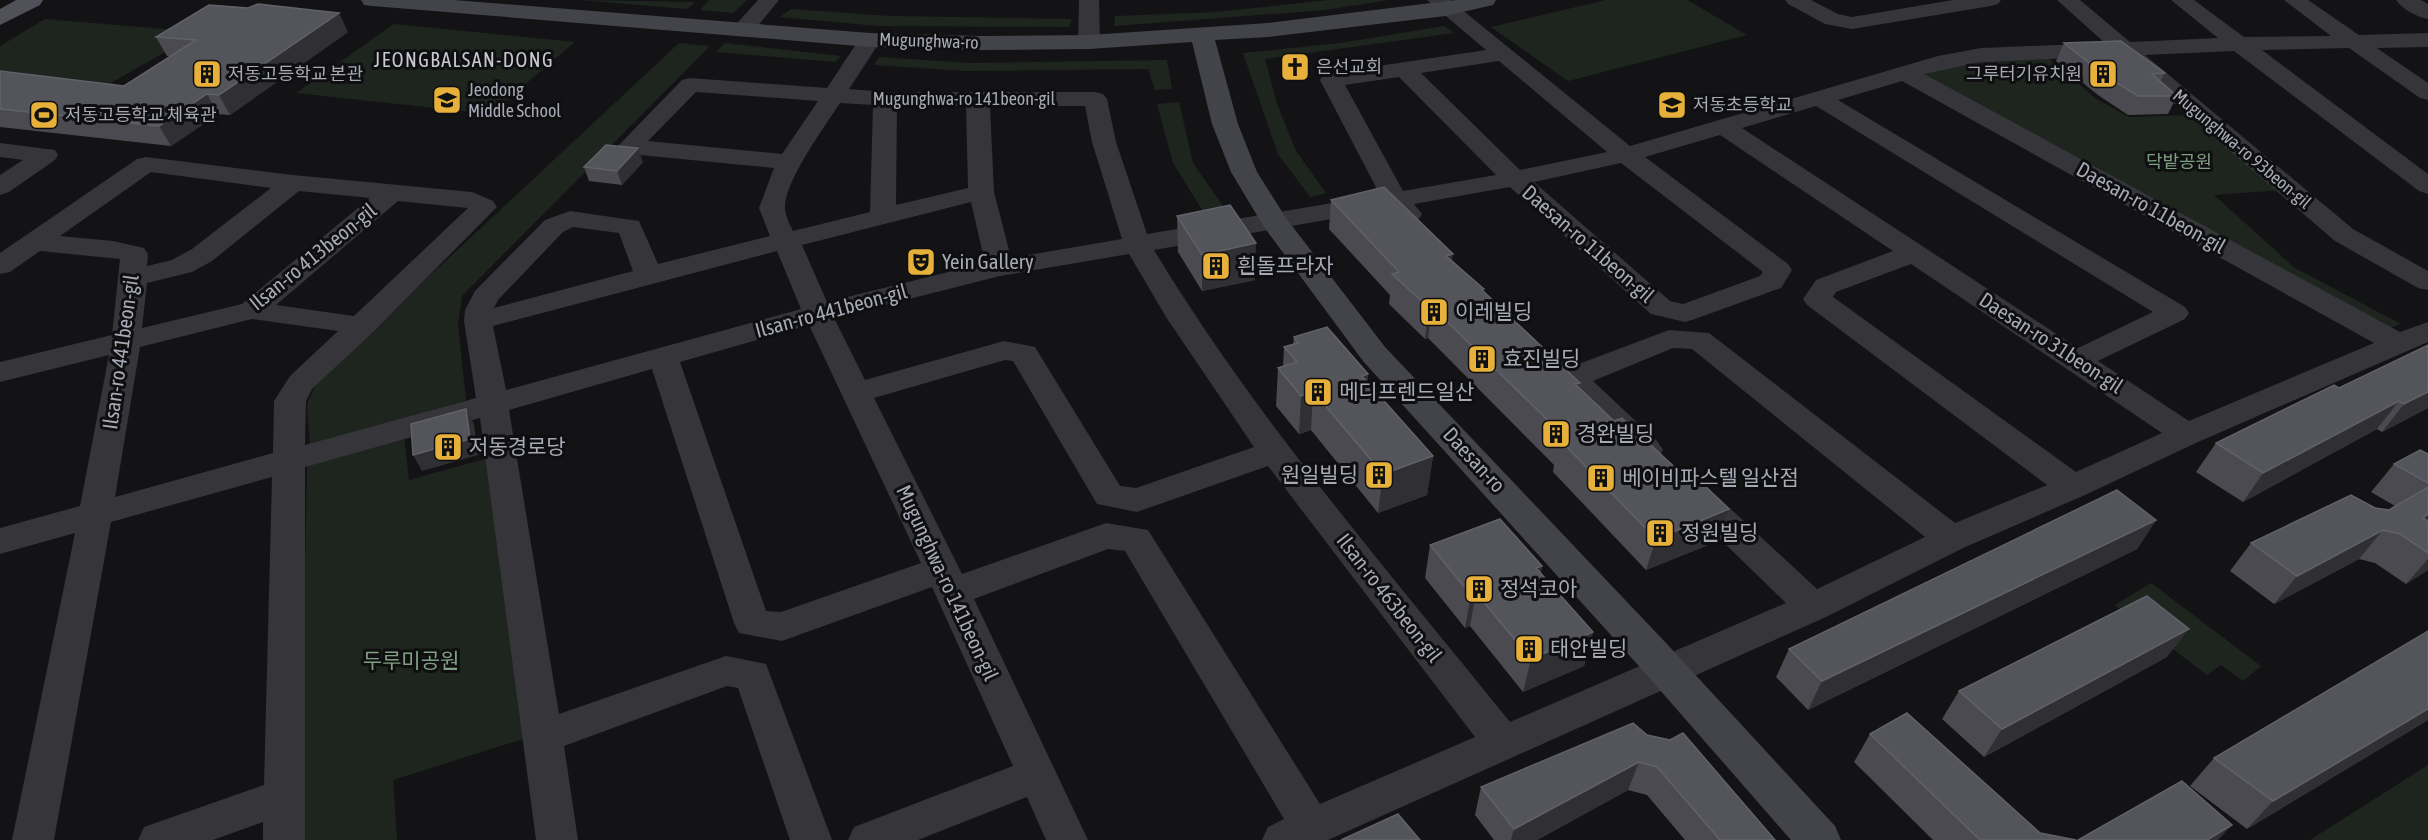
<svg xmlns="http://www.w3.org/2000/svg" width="2428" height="840" viewBox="0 0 2428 840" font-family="'Asap Condensed','Noto Sans KR',sans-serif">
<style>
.green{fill:#1e251f}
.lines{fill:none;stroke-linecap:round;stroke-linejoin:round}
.street{fill:#35353a;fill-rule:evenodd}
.secondary{fill:#43444a;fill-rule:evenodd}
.primary{fill:#515259;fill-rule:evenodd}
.wall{fill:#4a4a50}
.shaded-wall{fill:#303034}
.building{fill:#54555b;stroke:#616269;stroke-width:1.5}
.labels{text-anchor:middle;stroke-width:6;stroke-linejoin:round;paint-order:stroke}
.far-street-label{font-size:18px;fill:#a6aab5;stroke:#0f0e10}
.far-poi-label{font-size:18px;fill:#a6aab5;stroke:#0f0e10;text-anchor:start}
.far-park-label{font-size:18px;fill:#7e9f81;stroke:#0f0e10}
.far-quarter-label{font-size:20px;letter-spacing:1.5px;fill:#c7c9d1;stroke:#0f0e10}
.street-label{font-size:21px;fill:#a6aab5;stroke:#0f0e10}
.poi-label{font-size:21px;fill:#a6aab5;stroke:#0f0e10;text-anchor:start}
.park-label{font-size:21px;fill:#7e9f81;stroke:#0f0e10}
</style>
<rect width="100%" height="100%" fill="#131315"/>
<path class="green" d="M580,0L695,2L687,9Z
M709,0H747L733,13L700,10Z
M1329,0H1389L1325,10L1114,26L1115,16L1217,12Z
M1606,0H1687L1747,35L1568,81L1491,27Z
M791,9L890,16L1072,19L1069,27L878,26L780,17Z
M45,19L200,32L97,91L0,78V46Z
M394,24L575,42L490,114L296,93Z
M1444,26L1454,33L1265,59L1277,104L1296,151L1326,193L1310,197L1278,154L1243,53L1340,43Z
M679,43L710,46L462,296L458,325L466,400L310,447L307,404L318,380Z
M725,43L841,56L835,62L716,52Z
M2045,55L2095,98L2129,117L2196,115L2283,190L2214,195L2295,268L2401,324L2384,330L1919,75L1953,64Z
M879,57L970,63L1167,60L1172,89L1155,90L1148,69L965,71L874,65Z
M1179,102L1193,163L1225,209L1204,213L1173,163L1157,104Z
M404,437L409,480L492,457L529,737L393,780L397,840H305L301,802L307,465Z
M2151,583L2261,666L2243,681L2221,665L2207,675L2115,605Z
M2428,765V840H2310Z"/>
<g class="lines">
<path class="street" d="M758,0H779L751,34L743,35L735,34L732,29Z
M1079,0H1099L1100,42L1097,47L1089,49L1081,47L1078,42Z
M1427,0H1450L1630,146L1938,56L1981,48L2105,43L2057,0H2080L2130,42L2218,38L2171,0H2194L2244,37L2331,36L2284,0H2308L2359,35L2428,33V47L2377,48L2428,83V100L2420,98L2349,48L2262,50L2428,174V194L2419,191L2234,51L2145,55L2353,229L2428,271V290L2418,288L2335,241L2119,56L1981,62L1924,74L2400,332L2428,322V342L2198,442L2085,495L1963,548L1826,617L1328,840H1262L1268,827L1284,819L1125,551L1108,549L974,599L1088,840H1046L1027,797L918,840H848L854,827L1013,766L932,587L782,641L739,633L734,623L652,369L509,410L559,714L726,656L766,664L832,840H790L738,688L727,686L564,746L578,840H536L480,418L305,467V840H263V822L213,840H138L144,827L264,785L272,477L111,522L54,840H12L75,533L0,554V528L80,506L109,355L0,382V362L112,335L120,259L40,251L10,272L0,274V253L137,159L146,157L293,175L472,192L493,201L497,207L373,332L312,389L306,401L305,445L476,398L464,321L465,310L475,291L545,220L570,211L639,221L658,264L770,236L759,208L774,168L629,154L620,152L617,147L682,80L690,78L827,88L862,35L870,33L878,35L881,40L849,89L885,92H1095L1103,94L1107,99L1116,142L1147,234L1380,195L1320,80L1323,75L1331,73L1486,50ZM1499,61L1607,152L1520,170L1421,73ZM1399,77L1496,175L1403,191L1345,85ZM1902,81L2374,343L2189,421L2098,361L2185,319L2189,313L2185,307L1838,100ZM696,92L818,101L782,154L648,141ZM840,103L873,105L870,212L793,231C790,225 785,215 785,208C784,182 825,126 840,103ZM897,106H966L968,188L896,205ZM990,106H1085L1092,142L1122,239L1011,258L994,192ZM1816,106L2153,312L2078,348L1742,128ZM1720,135L1893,251L1816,280L1803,299L1807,305L2047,485L1955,523L1709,333L1669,330L1576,365C1564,353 1557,345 1538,349L1534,356L1538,363L1636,458L1647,461L1658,458L1663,450L1658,442L1593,381L1673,348L1692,349L1925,537L1817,589L1706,486L1694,482L1682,486L1677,494L1682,502L1786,603L1510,722C1386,568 1256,419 1154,250L1389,209C1399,219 1404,223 1418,220L1422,214L1414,204L1510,187L1651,314L1685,322L1695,319L1781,288L1792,270L1788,264L1645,157ZM1621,163L1763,272L1760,276L1683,304L1670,301L1534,182ZM151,172L271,188L192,249L172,260L147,266L148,254L144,248L113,241L60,236ZM299,191L370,198L242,304L142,328L147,283L192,272L212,261ZM398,201L468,208L354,316L276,305ZM971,202L985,263L827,302L802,245ZM573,227L619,233L633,271L494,308L498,300L563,232ZM777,251L801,309L506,390L493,326ZM1129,254L1166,317L1254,447L1136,488L1120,486L1035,347L1004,341L865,380L834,318L1000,276ZM1911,264L2162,433L2076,472L1833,297L1836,292ZM252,319L338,331L290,376L274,401L273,453L115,497L140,347ZM809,325L921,563L781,612L766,611L680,362ZM1005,360L1013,361L1097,504L1137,512L1268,466L1475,737L1320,804L1148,530L1106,523L962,574L874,398Z
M1785,0H1811L1838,14L1852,17L1953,0H2001L1998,4L1991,6L1852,29L1825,24L1788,4Z
M2396,0H2421L2428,4V19C2417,17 2402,9 2396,0Z
M0,143L55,150L58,155L55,160L9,192L0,195V175L23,160L0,157Z"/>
<path class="secondary" d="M361,0H454L870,33L979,36L1089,35L1268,23L1456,0H1496L1493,5L1445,16L1268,37L1215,40L1238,124L1257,172L1286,218L1385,347L1666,643L1835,826L1841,840H1791L1638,665L1363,361L1264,227L1231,172L1212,124L1192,42L1089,49L979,50L870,47L372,6L364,5Z"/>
<path class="primary" d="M16,0H43L40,5L0,25V9Z"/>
</g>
<path class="wall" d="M348,32L230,115L218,114L171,146L0,127V71L124,86L171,56H167L156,37Z
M2064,43L2165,73L2160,81L2177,96L2168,114L2128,115L2098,95L2056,61Z
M643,162L622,185L589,181L584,167Z
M1331,200L1452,260L1484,291L1579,388L1718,541L1646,570L1553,472L1554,465L1428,338L1425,339L1389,304L1390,295L1329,229Z
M1177,216L1255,280L1202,291L1178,252Z
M1294,337L1368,374L1367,382L1433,456L1427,495L1378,513L1311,430L1299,434L1276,406L1278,368L1283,366L1284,347L1293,344Z
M2428,345V408L2382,432L2377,429L2243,502L2196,472L2216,443L2339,388Z
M2428,454V570L2406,584L2375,563L2359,559L2274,604L2230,571L2251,543L2375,508L2389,510L2395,506L2371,492L2394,464Z
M2156,520L2137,549L1808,710L1776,677L1789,649Z
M1430,545L1542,566L1541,573L1593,632L1584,666L1523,692L1470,626L1465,628L1425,578Z
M2167,657L1984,757L1942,719L1959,691Z
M2428,720L2247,829L2190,786L2214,758Z
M1870,734L2040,833L2076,840H1933L1854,762Z
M1647,735L1775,840H1685L1647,795L1628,790L1537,840H1494L1475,815L1481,787Z"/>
<path class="shaded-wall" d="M339,13L348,32L230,115L219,95Z
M207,94L218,114L171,146L159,126Z
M638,148L643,162L622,185L617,171Z
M1256,243L1255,280L1202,291V255Z
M1453,254L1448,284L1446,256Z
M1432,307L1428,338L1425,339L1429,308Z
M1368,374L1364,412L1362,376Z
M1313,391L1311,430L1299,434L1301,396Z
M2428,392V408L2382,432L2404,404Z
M2399,401L2377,429L2243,502L2263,473Z
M466,409L474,424L478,455L422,471L413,455Z
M1433,456L1427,495L1378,513L1383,474Z
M1729,509L1718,541L1646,570L1656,539Z
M2428,514V524L2423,518Z
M2156,520L2137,549L1808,710L1822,681Z
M2383,530L2359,559L2274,604L2297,576Z
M2428,559V570L2406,584Z
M1542,566L1534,599L1536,568Z
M1476,593L1470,626L1465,628L1471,595Z
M2189,629L2167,657L1984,757L2002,729Z
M1593,632L1584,666L1523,692L1531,659Z
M2428,709V720L2247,829L2273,801Z
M1639,762L1628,790L1537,840H1511L1514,829Z
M2232,825L2218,840H2207Z"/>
<path class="building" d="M258,4L339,13L219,95L207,94L159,126L0,109V71L124,86L196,40L156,37L209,5L248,8Z
M2121,41L2165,73L2152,74L2177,96H2138L2107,77L2064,43Z
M606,145L638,148L617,171L584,167Z
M1384,187L1453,254L1446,256L1484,289L1482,290L1580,383L1575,384L1614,421L1622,418L1683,475L1690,472L1729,509L1656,539L1560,440L1566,438L1432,307L1429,308L1392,274L1399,272L1331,200Z
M1230,205L1256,243L1202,255L1177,216Z
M1327,327L1368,374L1362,376L1433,456L1383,474L1313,391L1301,396L1278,368L1297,362L1284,347L1298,343L1294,337Z
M2428,345V392L2404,404L2399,401L2263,473L2216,443L2334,385L2339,388Z
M466,409L470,439L413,455L411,424Z
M2420,450L2428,454V483L2394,464Z
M2428,487V514L2423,518L2428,521V553L2400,534L2383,530L2297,576L2251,543L2351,495L2375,508L2389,510Z
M2117,490L2156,520L1822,681L1789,649Z
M1500,519L1542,566L1536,568L1593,632L1531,659L1476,593L1471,595L1430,545Z
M2147,596L2189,629L2002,729L1959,691Z
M2428,631V709L2273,801L2214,758Z
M1907,713L2040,833L2076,840H1980L1870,734Z
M1633,723L1647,735L1670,740L1683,733L1775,840H1720L1657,767L1639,762L1514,829L1481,787Z
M2182,781L2232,825L2207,840H2078Z
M1398,814L1420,840H1341Z"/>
<defs>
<g id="church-square" transform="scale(1.5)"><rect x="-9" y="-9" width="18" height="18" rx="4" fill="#e6b03a" stroke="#0f0e10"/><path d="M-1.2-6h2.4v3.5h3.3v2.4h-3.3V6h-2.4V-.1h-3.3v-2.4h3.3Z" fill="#111"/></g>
<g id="building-square" transform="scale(1.5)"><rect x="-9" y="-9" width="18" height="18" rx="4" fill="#e6b03a" stroke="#0f0e10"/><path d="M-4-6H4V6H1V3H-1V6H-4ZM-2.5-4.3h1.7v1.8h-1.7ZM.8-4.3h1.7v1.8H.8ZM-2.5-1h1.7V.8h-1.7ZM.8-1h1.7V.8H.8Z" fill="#111"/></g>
<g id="school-square" transform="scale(1.5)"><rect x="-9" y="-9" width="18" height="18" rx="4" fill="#e6b03a" stroke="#0f0e10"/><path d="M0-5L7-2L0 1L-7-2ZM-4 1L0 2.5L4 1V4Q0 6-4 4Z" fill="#111"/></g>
<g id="stadium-square" transform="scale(1.5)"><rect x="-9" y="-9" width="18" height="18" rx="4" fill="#e6b03a" stroke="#0f0e10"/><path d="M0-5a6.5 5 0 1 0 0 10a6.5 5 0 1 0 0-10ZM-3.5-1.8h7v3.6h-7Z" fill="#111"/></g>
<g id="theatre-square" transform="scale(1.5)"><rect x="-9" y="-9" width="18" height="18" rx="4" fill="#e6b03a" stroke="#0f0e10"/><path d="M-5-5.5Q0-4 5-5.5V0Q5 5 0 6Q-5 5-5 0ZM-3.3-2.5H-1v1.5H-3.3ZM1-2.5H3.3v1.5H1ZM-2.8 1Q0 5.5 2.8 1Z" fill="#111"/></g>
</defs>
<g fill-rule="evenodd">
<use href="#church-square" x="1295" y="67"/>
<use href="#building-square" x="207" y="74"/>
<use href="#building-square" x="2103" y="74"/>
<use href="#school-square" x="447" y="100"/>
<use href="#school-square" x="1672" y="105"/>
<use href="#stadium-square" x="44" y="115"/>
<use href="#theatre-square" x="921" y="262"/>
<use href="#building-square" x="1216" y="266"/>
<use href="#building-square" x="1434" y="312"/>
<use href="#building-square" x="1482" y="359"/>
<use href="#building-square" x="1318" y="392"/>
<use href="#building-square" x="1556" y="434"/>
<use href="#building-square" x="448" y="447"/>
<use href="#building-square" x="1379" y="475"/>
<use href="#building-square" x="1601" y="478"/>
<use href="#building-square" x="1660" y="533"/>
<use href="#building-square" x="1479" y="589"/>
<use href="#building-square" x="1529" y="649"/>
</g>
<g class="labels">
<g class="far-street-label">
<text transform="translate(929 41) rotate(2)" y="6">Mugunghwa-ro</text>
<text x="964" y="105">Mugunghwa-ro 141beon-gil</text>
<text transform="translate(2242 149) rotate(40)" y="6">Mugunghwa-ro 93beon-gil</text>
</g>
<g class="far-poi-label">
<text x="1316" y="73">은선교회</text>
<text x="228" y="80">저동고등학교 본관</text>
<text x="2082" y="80" text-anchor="end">그루터기유치원</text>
<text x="468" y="96">Jeodong<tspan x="468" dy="21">Middle School</tspan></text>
<text x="1693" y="111">저동초등학교</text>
<text x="65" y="121">저동고등학교 체육관</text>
</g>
<g class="far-park-label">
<text x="2179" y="168">닥밭공원</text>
</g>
<g class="far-quarter-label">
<text x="464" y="67">JEONGBALSAN-DONG</text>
</g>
<g class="street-label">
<text transform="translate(2151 208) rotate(29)" y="7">Daesan-ro 11beon-gil</text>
<text transform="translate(1588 244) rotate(41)" y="7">Daesan-ro 11beon-gil</text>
<text transform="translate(313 257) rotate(-39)" y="7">Ilsan-ro 413beon-gil</text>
<text transform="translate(831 311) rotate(-15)" y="7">Ilsan-ro 441beon-gil</text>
<text transform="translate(2051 343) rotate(33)" y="7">Daesan-ro 31beon-gil</text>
<text transform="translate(121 352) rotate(-82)" y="7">Ilsan-ro 441beon-gil</text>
<text transform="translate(1474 460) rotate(47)" y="7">Daesan-ro</text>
<text transform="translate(947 583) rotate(65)" y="7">Mugunghwa-ro 141beon-gil</text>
<text transform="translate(1389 598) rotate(52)" y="7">Ilsan-ro 463beon-gil</text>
</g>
<g class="poi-label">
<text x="942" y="269">Yein Gallery</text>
<text x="1237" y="273">흰돌프라자</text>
<text x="1455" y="319">이레빌딩</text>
<text x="1503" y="366">효진빌딩</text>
<text x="1339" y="399">메디프렌드일산</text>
<text x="1577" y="441">경완빌딩</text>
<text x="469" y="454">저동경로당</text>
<text x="1358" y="482" text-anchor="end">원일빌딩</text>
<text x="1622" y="485">베이비파스텔 일산점</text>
<text x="1681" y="540">정원빌딩</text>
<text x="1500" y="596">정석코아</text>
<text x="1550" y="656">태안빌딩</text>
</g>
<g class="park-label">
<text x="411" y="668">두루미공원</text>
</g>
</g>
</svg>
